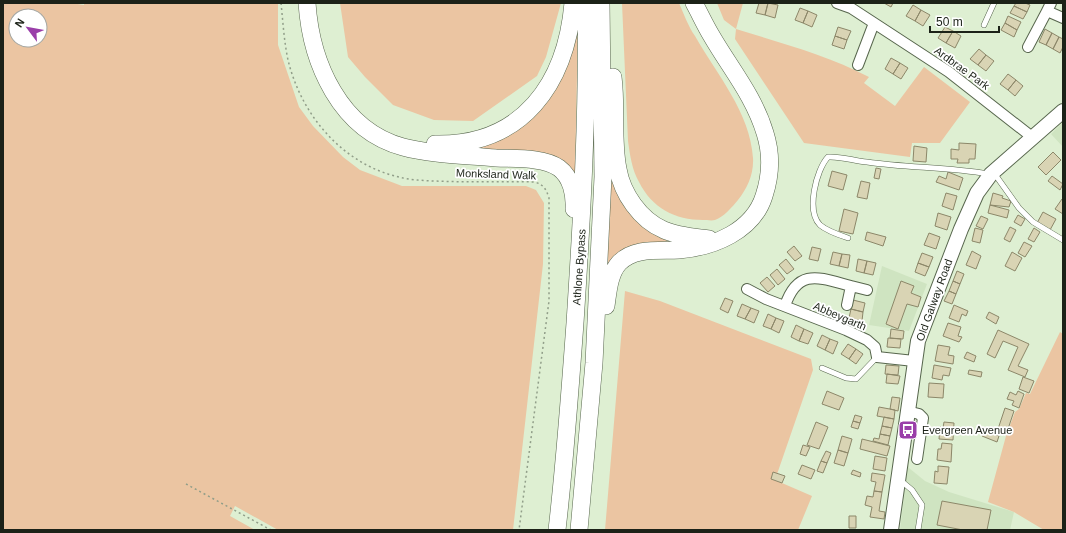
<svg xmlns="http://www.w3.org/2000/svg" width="1066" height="533" viewBox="0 0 1066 533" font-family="Arial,sans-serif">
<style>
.built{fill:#cfe4c1}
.green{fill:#ebc5a2;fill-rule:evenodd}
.building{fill:#d9d4b4;stroke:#8c8769}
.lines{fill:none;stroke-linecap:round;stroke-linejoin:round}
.service-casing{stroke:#57664d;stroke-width:6}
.minor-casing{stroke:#57664d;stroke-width:12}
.secondary-casing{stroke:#57664d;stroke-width:16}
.trunk-casing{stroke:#57664d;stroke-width:18}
.path{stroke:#919e89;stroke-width:1.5;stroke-dasharray:2 3;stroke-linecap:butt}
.service{stroke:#fff;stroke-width:5}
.minor{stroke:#fff;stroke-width:10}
.secondary{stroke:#fff;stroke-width:14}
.trunk{stroke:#fff;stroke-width:17}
.labels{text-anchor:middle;stroke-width:3.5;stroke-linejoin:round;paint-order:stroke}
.street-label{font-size:11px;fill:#1c2218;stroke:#fff}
.poi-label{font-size:11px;fill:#1c2218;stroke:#fff;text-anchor:start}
</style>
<rect width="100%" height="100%" fill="#deefd2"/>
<path class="built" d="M1063,122V147L1051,134Z
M882,266L927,284L909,331L869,325Z
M908,463L909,468L925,481L949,492L1014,512L1010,530H900Z"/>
<path class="green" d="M3,3H71L84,5V3H278V45L299,107L313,126L343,157L360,170L402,186H526L536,190L544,203L543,264L513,530H278L235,506L230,516L255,530H3ZM16,16H40V40H16Z
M340,3H561L546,57L537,76L473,121L434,120L393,105L365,77L348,57Z
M622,3H679C684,14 688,26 695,36C717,75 750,112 753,158C754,174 747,189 738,200C732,207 724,217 715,220C712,221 706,220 703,220C675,220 652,208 639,182C632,170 630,155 628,141Z
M717,3H743L736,29C781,43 827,55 869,77L864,83L895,106L924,67L970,102L940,143H912L910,157L804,143L735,39L736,29L724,20Z
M578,22L575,179L568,172L449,150L513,130Z
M610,171C626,212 633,228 676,244L607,271Z
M625,291L660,301L811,359L813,370L775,480L812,496L798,530H605Z
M1060,332L1063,334V530H1044L1014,512L988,502L1006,436L1015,412L1019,409L1026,393L1030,394Z"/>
<path class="building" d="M759,3H768L765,15L756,13Z
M768,3L778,5L775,18L765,15Z
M884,3H893L891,7Z
M1016,3H1025L1030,5L1027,12L1014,6Z
M913,5L921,10L915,21L906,16Z
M1014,6L1027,12L1023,19L1010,13Z
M800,8L808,11L803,23L795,20Z
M921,10L930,15L923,26L915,21Z
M808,11L817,15L812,27L803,23Z
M1008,16L1021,22L1017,30L1005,23Z
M1005,23L1017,30L1014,37L1001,30Z
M838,27L851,31L847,40L835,36Z
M945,27L953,31L946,43L938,38Z
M1045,29L1052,33L1046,45L1039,42Z
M953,31L961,36L955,48L946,43Z
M1052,33L1059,37L1053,49L1046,45Z
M835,36L847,40L844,49L832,45Z
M1059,37L1063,39V47L1060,53L1053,49Z
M979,49L986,55L978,65L970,59Z
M986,55L994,61L986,71L978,65Z
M891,58L900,63L893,74L885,69Z
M900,63L908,68L901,79L893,74Z
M1008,74L1016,80L1008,90L1000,84Z
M1016,80L1023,86L1015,96L1008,90Z
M959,143L976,144L975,159H969V163H957L958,159H951V149L959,150Z
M914,146L927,148L926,162L913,161Z
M1053,152L1061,160L1046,175L1038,167Z
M876,168L881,169L879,179L874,178Z
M832,171L847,175L843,190L828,186Z
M948,172L963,178L959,190L936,182L939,176L946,179Z
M1052,176L1063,184L1060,190L1048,181Z
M861,181L870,183L867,199L857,197Z
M946,193L957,196L953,210L942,206Z
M993,193L1003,196L1002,198L1011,201L1009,207L990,205Z
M1062,199H1063V214L1055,209Z
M990,205L1009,210L1007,218L988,213Z
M844,209L858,213L853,234L839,231Z
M1043,212L1056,219L1050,230L1037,223Z
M938,213L951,217L947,230L935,226Z
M1018,215L1025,219L1021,226L1014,222Z
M981,216L988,219L983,229L976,226Z
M1010,227L1016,230L1010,242L1004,239Z
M975,228L983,230L980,243L972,241Z
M1034,228L1040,232L1034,242L1028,239Z
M867,232L886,237L883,246L865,240Z
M929,233L940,237L936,249L924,245Z
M1024,242L1032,246L1025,257L1018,253Z
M794,246L802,256L795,261L787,252Z
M812,247L821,249L818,261L809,259Z
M972,251L981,256L976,269L966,265Z
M833,252L842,254L839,266L830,264Z
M1012,252L1022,258L1015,271L1005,266Z
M922,253L933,257L929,267L918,263Z
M842,254L850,255L848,268L839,266Z
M786,259L794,269L787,274L779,265Z
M858,259L867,261L864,273L856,271Z
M867,261L876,263L873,275L864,273Z
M918,263L929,267L925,276L915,272Z
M777,269L785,279L778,285L770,275Z
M957,271L964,274L960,284L953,281Z
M767,277L775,286L768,292L760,283Z
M901,281L914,286L911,293L921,297L918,307L907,304L898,329L886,324Z
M953,281L960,284L956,294L949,291Z
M949,291L956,294L952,304L944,301Z
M725,298L733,301L728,313L720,309Z
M853,300L865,303L863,312L851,309Z
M742,304L751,308L745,319L737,316Z
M954,305L968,311L966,316L962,314L959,322L949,318Z
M751,308L759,311L754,323L745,319Z
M851,309L863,312L862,321L849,318Z
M989,312L999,317L996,324L986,318Z
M768,314L776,318L771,329L763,326Z
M776,318L784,321L779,333L771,329Z
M948,323L961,327L958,336L962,337L959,342L943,336Z
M796,325L804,329L799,341L791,337Z
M804,329L813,333L808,344L799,341Z
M891,329L904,331L903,339L890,338Z
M998,330L1029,344L1018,366L1028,370L1025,377L1008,370L1018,347L1003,341L995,358L987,354Z
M822,335L830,339L825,350L817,346Z
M888,338L901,339L900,348L887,347Z
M830,339L838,342L833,354L825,350Z
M848,344L856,349L849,359L841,354Z
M938,345L950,347L948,355L954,356L953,364L935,361Z
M856,349L863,354L856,364L849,359Z
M967,352L976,356L974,362L964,358Z
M886,365L899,366L898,375L885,374Z
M934,365L951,368L949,376L943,375L942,380L932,378Z
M969,370L982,372L981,377L968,374Z
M887,374L900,376L898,384L886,383Z
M1023,377L1034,381L1029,393L1019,389Z
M929,383L944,384L943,398L928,397Z
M827,391L844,398L839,410L822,404Z
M1018,391L1024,394L1019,408L1012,405L1014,401L1007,399L1010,392L1016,395Z
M892,397L900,398L898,411L890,409Z
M879,407L895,410L894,419L877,416Z
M1005,408L1014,411L1006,435L997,432Z
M855,415L862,417L860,423L853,421Z
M884,417L894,419L892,428L882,426Z
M853,421L860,423L858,429L851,427Z
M816,422L828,427L819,449L807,445Z
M944,422L954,423L953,440L939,439L940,427L943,428Z
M882,426L892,428L890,436L880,434Z
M984,430L999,436L997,442L982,436Z
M880,434L890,436L888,445L873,441L874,438L879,439Z
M842,436L852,439L848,453L838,450Z
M862,439L890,446L887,456L860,449Z
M942,443L952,444L951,462L937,460L938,449H941Z
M803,445L810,447L806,456L800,454Z
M838,450L848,453L844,466L834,463Z
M826,451L831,453L827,463L821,461Z
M875,456L887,458L885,471L873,469Z
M821,461L827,463L823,473L817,471Z
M802,465L815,470L811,479L798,474Z
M938,466L949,467L947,484L934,483L935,471L938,472Z
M853,470L861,473L860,477L851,474Z
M773,472L785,476L782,483L771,479Z
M872,473L885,475L882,492L874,491L876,482L871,481Z
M874,491L882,492L879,511L885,512L884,519L870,517L872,507L865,505L867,496L873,497Z
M942,501L991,510L987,530H963L937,525Z
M849,516H856V528H849Z"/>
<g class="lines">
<g class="service-casing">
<path id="service" d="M984,25L994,3
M994,173L1019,208L1033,222L1063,240
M848,238C839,235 827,231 820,225C806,211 816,170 828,157C841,156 854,161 867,162C908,168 948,167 988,174
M822,368L846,378L856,379L877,357
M900,480L912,490L922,505L918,530"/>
</g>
<g class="minor-casing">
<path id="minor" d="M837,3L851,8L949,72L1032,137
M1051,3L1047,11L1063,18
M1028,47L1047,11
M858,65L874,23
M851,286L867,290
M747,289L766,299L846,330L867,340L875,347L877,357L914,361
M785,306C798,267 820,278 851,286L847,305
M907,411L919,414L923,418L917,459"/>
</g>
<g class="secondary-casing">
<path id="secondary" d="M891,530L918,341L961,229L977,193L991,174L1063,111"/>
</g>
<g class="trunk-casing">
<path id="trunk" d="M307,3C311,63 340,130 403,147C433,155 466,155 496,158C515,159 543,157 559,168C571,177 575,194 574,209
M613,77C617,107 612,139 618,169C622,193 640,220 664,230C677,236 694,237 709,239
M435,144C523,146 566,83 573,3
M606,306C608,293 609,274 619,263C634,247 659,251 679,250C714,247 753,231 764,196C771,175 772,155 765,133C754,96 730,68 711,35C705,25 700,14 694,3
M557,530C565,461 570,392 575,323C582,216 588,110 586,3
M579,530L594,363L599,259L603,177L601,3"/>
</g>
<path class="path" d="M281,3C283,22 284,41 288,60C303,122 352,174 417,180C456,183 496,181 535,182C544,185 546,189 549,198V301L519,530
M186,484L271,530"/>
<use href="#service" class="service"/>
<use href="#minor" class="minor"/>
<use href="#secondary" class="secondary"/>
<use href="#trunk" class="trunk"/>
</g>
<defs>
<g id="bus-square" transform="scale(1)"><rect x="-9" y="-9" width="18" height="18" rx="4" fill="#9a3ea9" stroke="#fff"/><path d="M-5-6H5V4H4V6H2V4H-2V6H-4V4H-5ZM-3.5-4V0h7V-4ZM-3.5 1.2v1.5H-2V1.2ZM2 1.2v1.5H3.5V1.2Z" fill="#fff"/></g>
</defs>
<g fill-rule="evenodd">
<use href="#bus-square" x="908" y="430"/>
</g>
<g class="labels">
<g class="street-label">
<text transform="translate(962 68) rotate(36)" y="4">Ardbrae Park</text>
<text transform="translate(496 174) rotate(2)" y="4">Monksland Walk</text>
<text transform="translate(579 267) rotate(-86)" y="4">Athlone Bypass</text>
<text transform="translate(934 300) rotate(-70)" y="4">Old Galway Road</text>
<text transform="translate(840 316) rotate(23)" y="4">Abbeygarth</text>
</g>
<g class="poi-label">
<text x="922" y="434">Evergreen Avenue</text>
</g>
</g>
<rect width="1066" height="533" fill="none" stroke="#1c2218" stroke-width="8"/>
<g transform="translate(28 28) rotate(302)"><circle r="19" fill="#ffffff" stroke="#a4a7a3"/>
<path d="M0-3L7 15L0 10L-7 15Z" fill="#9a3ea9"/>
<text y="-6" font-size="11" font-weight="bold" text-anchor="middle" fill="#1c2218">N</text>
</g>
<path d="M930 26v6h69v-6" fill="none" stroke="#1c2218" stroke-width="2"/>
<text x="936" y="26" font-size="12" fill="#1c2218" stroke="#ffffff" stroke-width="3" paint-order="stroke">50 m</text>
</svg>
